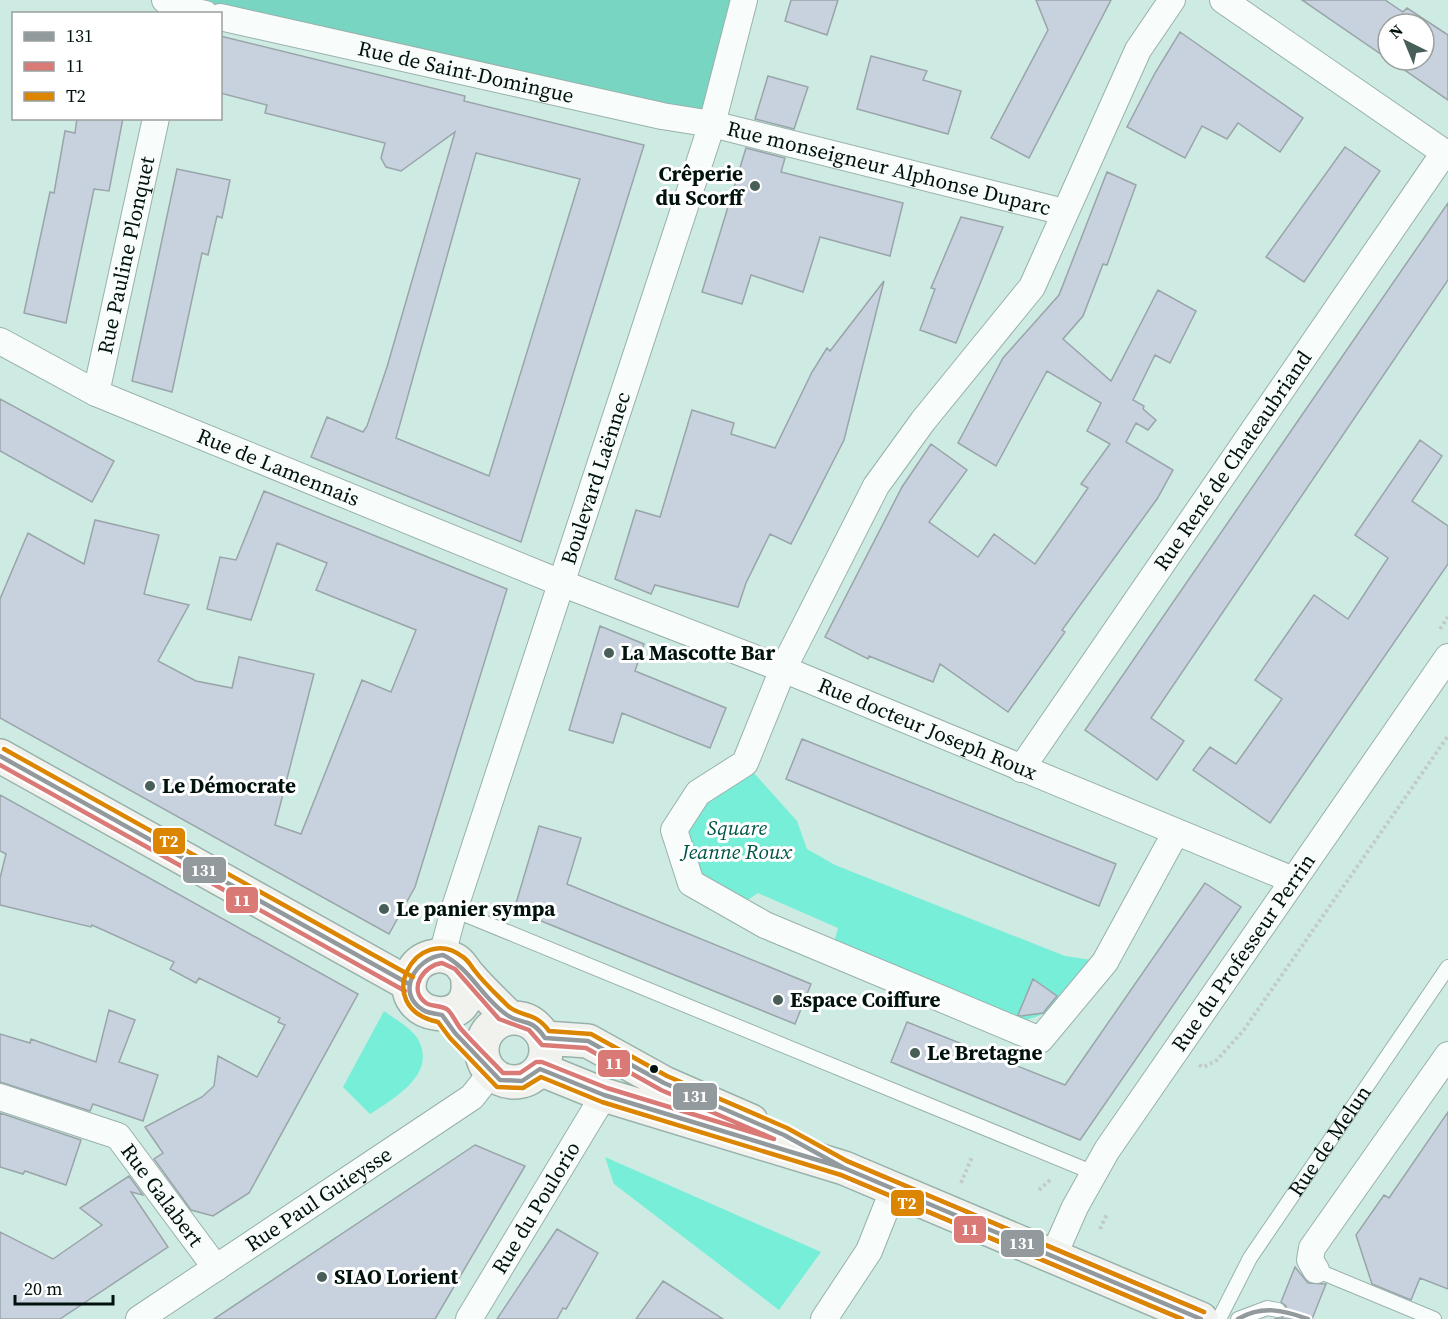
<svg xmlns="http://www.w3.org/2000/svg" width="1448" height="1319" viewBox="0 0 1448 1319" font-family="'Source Serif 4',serif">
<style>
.green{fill:#77eed7}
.forest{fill:#78d5c2}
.building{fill:#c8d1de;stroke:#99a5a9;stroke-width:1.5;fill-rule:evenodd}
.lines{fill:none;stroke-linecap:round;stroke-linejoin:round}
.lane-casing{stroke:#99b1ab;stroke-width:16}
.street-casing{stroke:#99b1ab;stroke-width:28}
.secondary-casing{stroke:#99b1ab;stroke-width:36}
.path{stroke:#c3cbc9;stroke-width:4;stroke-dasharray:3 3;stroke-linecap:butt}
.lane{stroke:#f8fcfb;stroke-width:14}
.street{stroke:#f8fcfb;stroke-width:26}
.secondary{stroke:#f1f2ee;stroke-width:33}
.bus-1-casing{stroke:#fff;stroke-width:9}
.bus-2-casing{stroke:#fff;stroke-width:9}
.bus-3-casing{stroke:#fff;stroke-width:9}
.bus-1{stroke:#929a9d;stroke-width:4.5}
.bus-2{stroke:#d97a76;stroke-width:4.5}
.bus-3{stroke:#db8501;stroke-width:4.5}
.poi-dot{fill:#485e58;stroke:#fff;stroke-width:2}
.bus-dot{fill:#00120d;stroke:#fff;stroke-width:2}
.labels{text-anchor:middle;stroke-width:6;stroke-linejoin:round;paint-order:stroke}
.street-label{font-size:21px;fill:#00120d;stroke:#fff}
.poi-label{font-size:21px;font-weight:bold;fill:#00120d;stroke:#fff;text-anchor:start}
.park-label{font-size:21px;font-style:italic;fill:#005446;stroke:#fff}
.line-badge{stroke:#fff;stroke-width:2}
.badge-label{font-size:16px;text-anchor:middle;font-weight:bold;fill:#fff}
</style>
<rect width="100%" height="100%" fill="#cdebe3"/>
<path class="green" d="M745,763L797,821L807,849L835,865L1065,956L1105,962L1071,1004L1007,1027L831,953L838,928L758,893L736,908L691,883L674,830Z
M384,1011C395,1019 413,1029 419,1041C436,1075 393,1099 370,1114L343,1087Z
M605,1157L821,1252L779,1310L614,1184Z"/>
<path class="forest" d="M165,0H744L712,124Z"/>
<path class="building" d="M791,0H838L827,35L785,21Z
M1036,0H1111L1029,158L991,138L1048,30Z
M1302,0H1385L1403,12L1407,8L1448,35V100L1390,60H1424V24H1388V59Z
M1180,32L1303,118L1280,152L1238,123L1227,139L1202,126L1185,158L1127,127L1155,73Z
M220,36L465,96L464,101L644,145L521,542L311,457L327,417L363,432L367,426L387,367L455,132L401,171L386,167L381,158L385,143L265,113L267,105L220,93ZM476,153L580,179L489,476L396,438Z
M871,56L927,71L923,80L961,91L948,134L857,109Z
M768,76L808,87L794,129L755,119Z
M77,118H123L109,191L94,189L66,323L24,313L50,192L54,193L65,131L75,133Z
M1345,147L1380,171L1304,282L1266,257Z
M746,148L785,158L781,172L903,203L890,256L820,237L803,292L751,275L742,304L702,292Z
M177,169L230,180L222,218L217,216L208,255L202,253L172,392L132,381Z
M1107,172L1136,185L1107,265L1103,264L1083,316L1063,339L1111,381L1158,290L1196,311L1170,363L1155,355L1133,400L1144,406L1143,409L1156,420L1148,430L1136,423L1126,442L1173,470L1157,499L1062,630L1065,632L1008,712L940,664L933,682L869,656L868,659L825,637L902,487L931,444L967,470L929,522L978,557L994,534L1035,564L1088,488L1081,484L1110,444L1087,431L1101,403L1047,371L996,466L958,443L1003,358L1059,295Z
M1448,203V280L1151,718L1184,741L1157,780L1085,730Z
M961,217L1003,227L956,343L920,330L935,289L931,288Z
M884,281L844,440L791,544L770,534L746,583L738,607L655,585L651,594L615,579L636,510L660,517L692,410L734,423L731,434L775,448L812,372L827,348L830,351Z
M0,399L114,461L92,502L0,451Z
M1420,440L1442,456L1412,501L1448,526V564L1270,823L1193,770L1210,747L1236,764L1282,699L1255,680L1314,595L1348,619L1388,558L1355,535Z
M264,491L507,589L415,887L389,934L0,718V599L28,533L84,564L95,520L159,535L144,594L189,605L158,661L196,681L232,688L239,657L314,674L275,825L301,834L362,680L391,692L416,630L316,590L327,563L277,543L251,620L207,609L220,557L236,560Z
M600,626L644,644L635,671L726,708L710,748L622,713L613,743L569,730Z
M802,739L1116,864L1099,906L786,779Z
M0,795L358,994L249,1193L213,1216L191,1210L154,1159L163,1153L145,1127L202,1097L214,1086L218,1056L257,1077L285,1025L278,1022L280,1018L199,978L196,983L170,969L174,962L92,925L91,927L0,905V878L6,854L0,851Z
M539,826L581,838L567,884L811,984L795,1024L514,910Z
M1205,883L1241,907L1080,1140L891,1062L907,1022L1065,1085Z
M1033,979L1057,996L1043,1013L1021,1016L1018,1015Z
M109,1010L135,1020L119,1062L158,1075L143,1121L93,1104L90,1111L0,1082V1034L30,1043L31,1039L96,1062Z
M1448,1112V1289L1420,1278L1411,1300L1372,1284L1356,1235L1384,1195L1389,1198Z
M0,1113L81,1140L66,1185L25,1171L23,1174L0,1167Z
M475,1145L525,1166L435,1319H214Z
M129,1176L143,1195L131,1192L168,1247L60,1319H0V1232L53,1259L102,1225L80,1208Z
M557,1229L598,1253L566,1309L563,1308L557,1319H497Z
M1295,1267L1308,1283L1326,1284L1312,1319H1274L1282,1318L1287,1312L1286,1306L1281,1302Z
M663,1281L723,1319H636Z"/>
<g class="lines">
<g class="lane-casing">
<g id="lane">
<path d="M454,910L1094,1173"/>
<path d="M1316,1270L1434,1319"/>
<path id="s1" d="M1219,1319L1250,1258L1448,967"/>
<path d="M1238,1319L1267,1308L1278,1310"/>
</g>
</g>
<g class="street-casing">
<g id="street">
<path d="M165,0L180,8L205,14"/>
<path d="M1172,0L1138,50L1032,287L923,421L876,486L783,669L745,763L698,793L674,830L691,883L765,925L1040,1040L1105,962L1176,832"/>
<path d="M1223,0L1448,155"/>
<path id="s2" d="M220,17L662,116L712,124L1064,212"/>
<path id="s3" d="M0,341L96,393L561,583L783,669L1293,880"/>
<path id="s4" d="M96,393L156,118"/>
<path id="s5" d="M1021,769L1444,153"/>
<path id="s6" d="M442,955L454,910L712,124L744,0"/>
<path id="s7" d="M0,1097L118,1136L216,1268"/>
<path id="s8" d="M1053,1257L1075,1207L1107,1150L1448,657"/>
<path d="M1316,1270L1310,1260L1312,1248L1448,1055"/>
<path id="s9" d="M139,1319L472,1097L491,1073"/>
<path id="s10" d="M469,1319L604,1095"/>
<path d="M824,1319L869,1251L894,1188"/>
</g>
</g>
<g class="secondary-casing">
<path id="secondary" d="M0,756L409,984
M467,975C479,1034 392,1019 412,973C419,957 440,951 455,960C462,964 464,971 470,977C482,991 496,1004 509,1017
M482 1050a32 32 0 1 1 64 0a32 32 0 1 1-64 0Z
M545,1038L588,1041L664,1083L751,1121
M540,1069L604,1095L844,1168L1201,1319"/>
</g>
<path class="path" d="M1440,629L1448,617
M1199,1065L1204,1067L1217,1060L1243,1031L1448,736
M961,1183L972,1157
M1039,1190L1050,1180
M1100,1229L1107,1214"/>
<use href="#lane" class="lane"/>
<use href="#street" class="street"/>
<use href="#secondary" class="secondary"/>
<g class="bus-1-casing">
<path id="bus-1" d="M0,756L409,984
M443,955C470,968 482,998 507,1015C523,1026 530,1016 545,1038L588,1041L664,1083L784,1135L844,1168L604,1095L540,1069L522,1081L500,1080L455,1033L442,1015C436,1014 428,1013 423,1010C395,993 415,958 443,955Z
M844,1168L1201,1319
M1238,1319C1262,1305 1283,1310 1308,1319"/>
</g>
<g class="bus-2-casing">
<path id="bus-2" d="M0,765L405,991
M442,963L455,969L499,1019L529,1030L542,1045L586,1048L661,1090L774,1139L607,1088L542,1062H536L520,1073H503C489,1058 474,1044 461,1029C456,1023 453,1015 448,1010C442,1005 432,1007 426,1003C407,989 424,965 442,963Z
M847,1161L1204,1312
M841,1175L1182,1319"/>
</g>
<g class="bus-3-casing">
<path id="bus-3" d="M4,749L413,977
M1182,1319L841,1175L602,1102L541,1077L523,1088L497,1087L450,1038L438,1022C369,1007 417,921 463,957C468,960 471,966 475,971C484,983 496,994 507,1005C520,1018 534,1010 549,1031L591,1034L667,1076L787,1128L847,1161L1204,1312"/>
</g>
<use href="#bus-1" class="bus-1"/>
<use href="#bus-2" class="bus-2"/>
<use href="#bus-3" class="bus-3"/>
</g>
<g class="poi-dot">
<circle cx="755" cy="186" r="6"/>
<circle cx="609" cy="653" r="6"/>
<circle cx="150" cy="786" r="6"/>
<circle cx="384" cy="909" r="6"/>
<circle cx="778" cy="1000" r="6"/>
<circle cx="915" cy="1053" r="6"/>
<circle cx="322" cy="1277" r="6"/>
</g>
<circle class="bus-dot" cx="654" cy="1069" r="5"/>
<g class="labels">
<g class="street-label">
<text dy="7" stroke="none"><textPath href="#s2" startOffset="252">Rue de Saint-Domingue</textPath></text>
<text dy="7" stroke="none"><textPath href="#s2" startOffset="686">Rue monseigneur Alphonse Duparc</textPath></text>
<text dy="7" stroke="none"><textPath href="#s4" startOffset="141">Rue Pauline Plonquet</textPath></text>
<text dy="7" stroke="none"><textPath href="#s5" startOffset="374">Rue René de Chateaubriand</textPath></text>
<text dy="7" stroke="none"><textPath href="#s3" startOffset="306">Rue de Lamennais</textPath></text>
<text dy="7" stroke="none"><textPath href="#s6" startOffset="501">Boulevard Laënnec</textPath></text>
<text dy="7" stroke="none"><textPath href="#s3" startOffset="1006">Rue docteur Joseph Roux</textPath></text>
<text dy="7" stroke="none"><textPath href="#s8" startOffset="360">Rue du Professeur Perrin</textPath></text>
<text dy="7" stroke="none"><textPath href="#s1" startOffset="210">Rue de Melun</textPath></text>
<text dy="7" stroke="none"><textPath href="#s7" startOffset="198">Rue Galabert</textPath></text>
<text dy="7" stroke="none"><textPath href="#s9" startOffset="216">Rue Paul Guieysse</textPath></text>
<text dy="7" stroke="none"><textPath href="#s10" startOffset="130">Rue du Poulorio</textPath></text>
</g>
<g class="poi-label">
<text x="743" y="181" text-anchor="end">Crêperie<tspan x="743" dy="24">du Scorff</tspan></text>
<text x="621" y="660">La Mascotte Bar</text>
<text x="162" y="793">Le Démocrate</text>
<text x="396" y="916">Le panier sympa</text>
<text x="790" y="1007">Espace Coiffure</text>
<text x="927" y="1060">Le Bretagne</text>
<text x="334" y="1284">SIAO Lorient</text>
</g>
<g class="park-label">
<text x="737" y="835">Square<tspan x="737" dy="24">Jeanne Roux</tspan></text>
</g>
</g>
<g class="line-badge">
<rect x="152" y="827" width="34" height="28" rx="6" fill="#db8501"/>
<rect x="182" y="856" width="45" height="28" rx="6" fill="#929a9d"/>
<rect x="225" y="886" width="34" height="28" rx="6" fill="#d97a76"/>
<rect x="597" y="1049" width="34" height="29" rx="6" fill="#d97a76"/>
<rect x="672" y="1082" width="46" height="29" rx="6" fill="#929a9d"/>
<rect x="890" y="1189" width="35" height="28" rx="6" fill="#db8501"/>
<rect x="953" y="1215" width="34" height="29" rx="6" fill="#d97a76"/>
<rect x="1000" y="1229" width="45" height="29" rx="6" fill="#929a9d"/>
</g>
<g class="badge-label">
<text x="169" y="847">T2</text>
<text x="204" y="876">131</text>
<text x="242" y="906">11</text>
<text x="614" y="1069">11</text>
<text x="695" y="1102">131</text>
<text x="907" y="1209">T2</text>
<text x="970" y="1235">11</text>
<text x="1022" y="1249">131</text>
</g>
<rect x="12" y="12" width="210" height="108" fill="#ffffff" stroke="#99a09e" stroke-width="1.5"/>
<rect x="24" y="32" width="30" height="9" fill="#929a9d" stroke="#99a09e" stroke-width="1.5"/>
<text x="66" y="42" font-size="18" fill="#00120d">131</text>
<rect x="24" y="62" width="30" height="9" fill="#d97a76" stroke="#99a09e" stroke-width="1.5"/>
<text x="66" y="72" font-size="18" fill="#00120d">11</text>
<rect x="24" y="92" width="30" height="9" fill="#db8501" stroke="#99a09e" stroke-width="1.5"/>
<text x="66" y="102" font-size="18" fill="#00120d">T2</text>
<g transform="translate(1406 42) rotate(317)"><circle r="28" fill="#ffffff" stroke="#99a09e" stroke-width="1.5"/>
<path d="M0-4.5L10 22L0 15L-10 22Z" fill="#485e58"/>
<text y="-9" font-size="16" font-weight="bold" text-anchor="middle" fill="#00120d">N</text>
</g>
<path d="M15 1295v9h98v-9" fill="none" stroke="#00120d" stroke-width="3"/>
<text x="24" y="1295" font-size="18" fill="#00120d" stroke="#ffffff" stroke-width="4.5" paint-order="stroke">20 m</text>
</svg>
